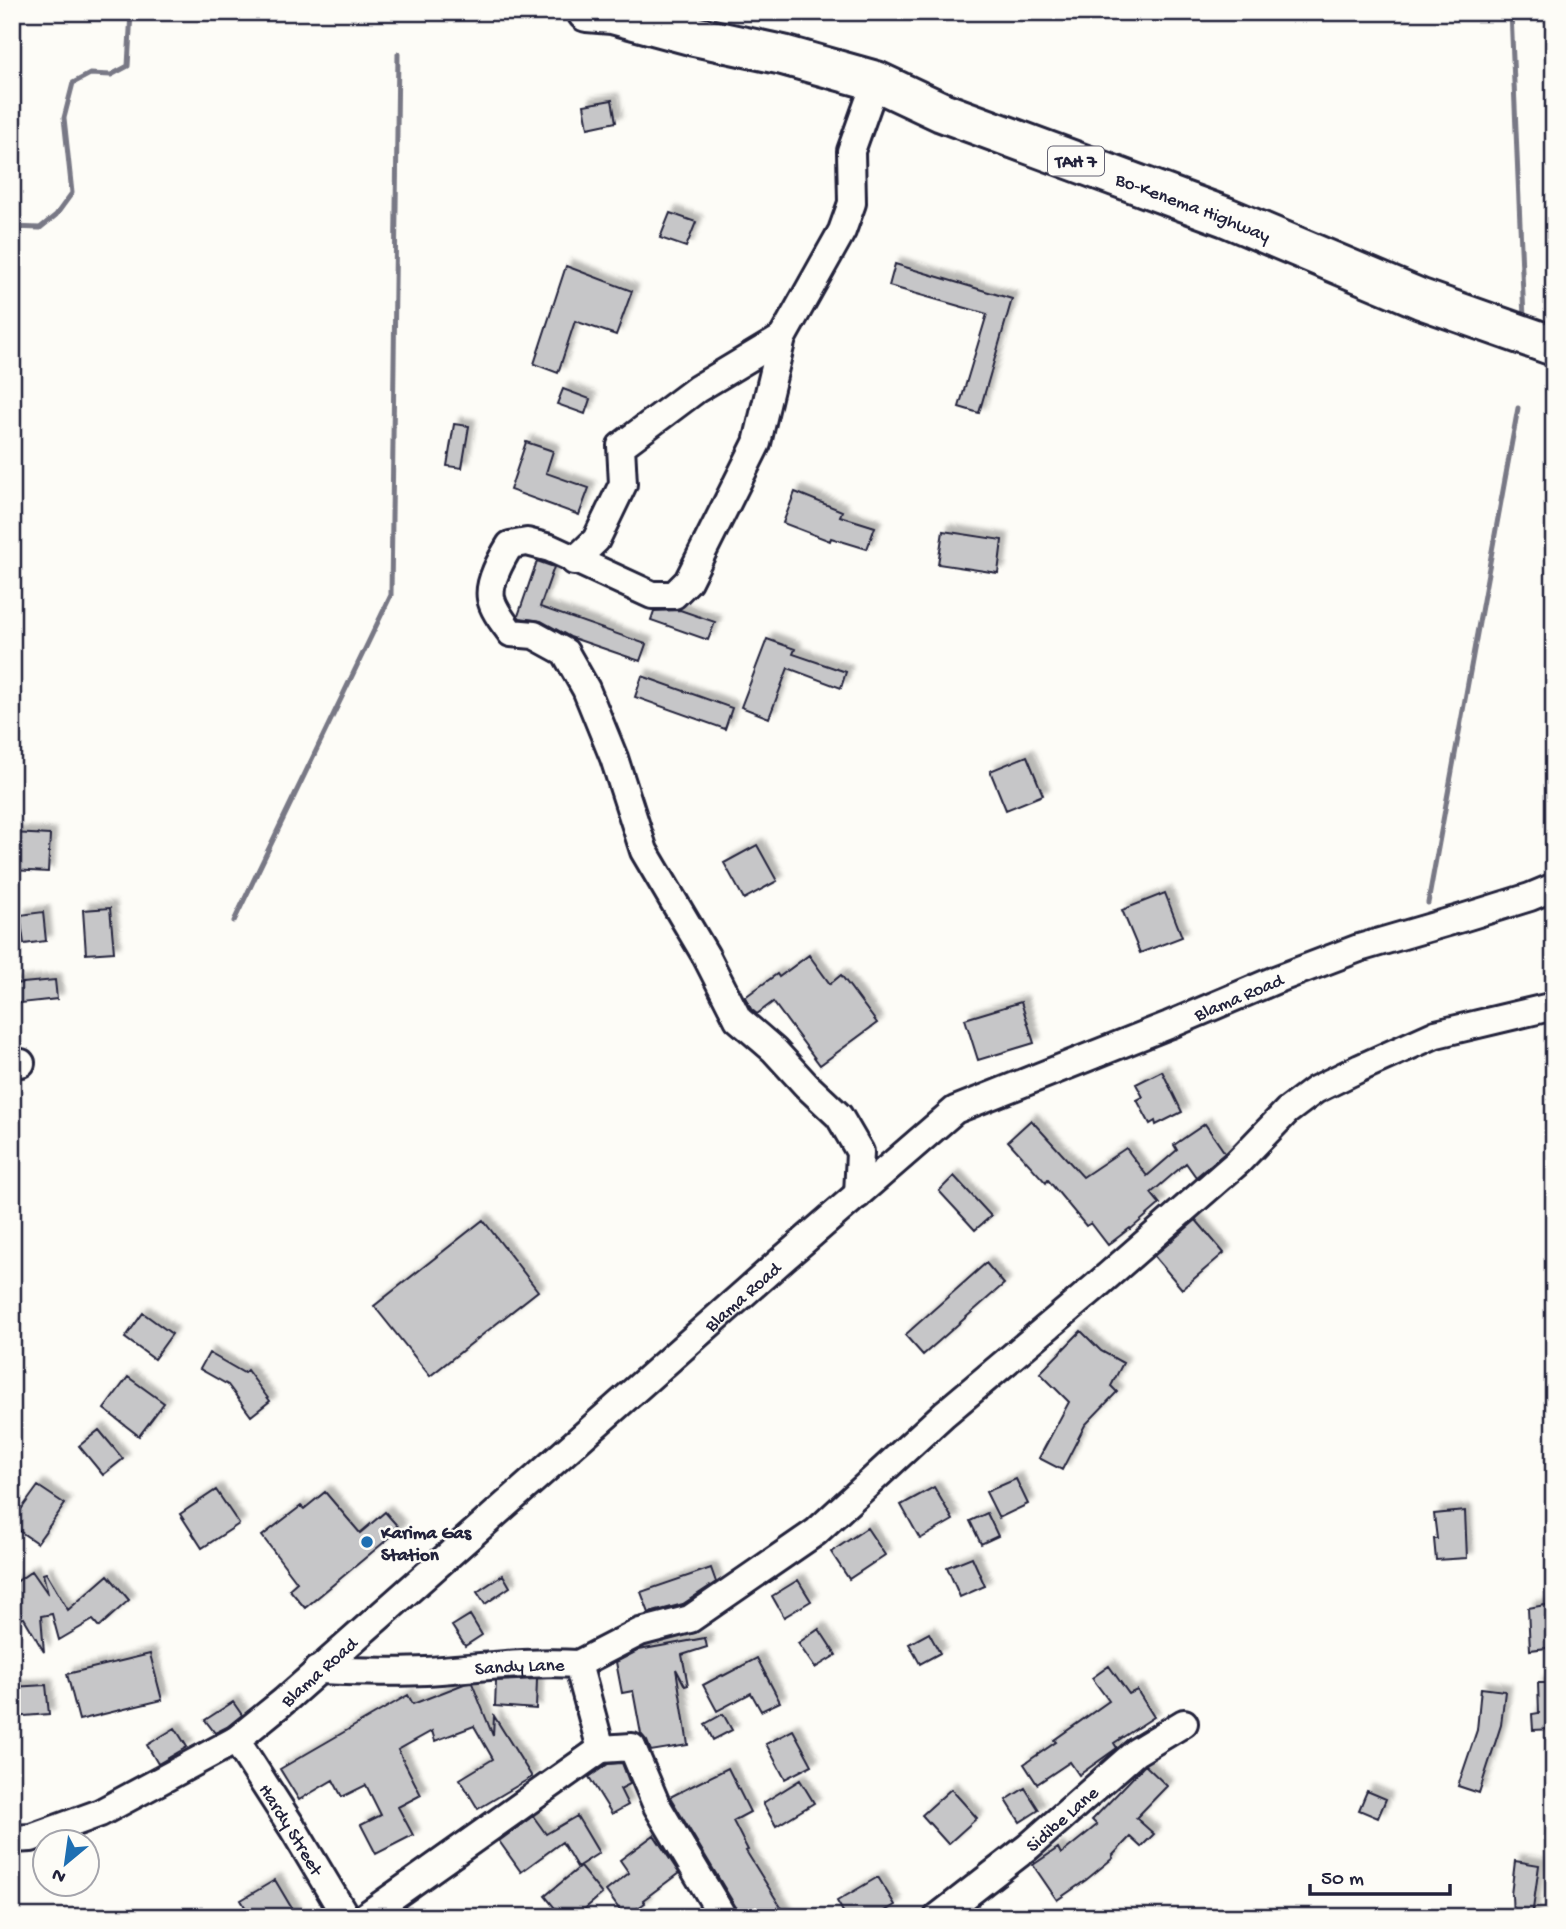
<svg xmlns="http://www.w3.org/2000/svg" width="1566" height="1929" viewBox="0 0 1566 1929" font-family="'Gochi Hand',sans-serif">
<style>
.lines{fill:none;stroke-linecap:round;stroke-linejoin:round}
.stream{stroke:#787885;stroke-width:5}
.building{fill:#c6c6c8;stroke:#22223b;stroke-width:2;filter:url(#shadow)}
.minor-casing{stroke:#22223b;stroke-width:32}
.highway-casing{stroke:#22223b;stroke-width:44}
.minor{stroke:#fdfcf7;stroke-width:26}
.highway{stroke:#fdfcf7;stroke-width:38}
.poi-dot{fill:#1f6fb2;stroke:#fdfcf7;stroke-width:2.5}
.labels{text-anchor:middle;stroke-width:5;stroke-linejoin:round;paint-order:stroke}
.shield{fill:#fdfcf7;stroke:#646373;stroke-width:2}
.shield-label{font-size:18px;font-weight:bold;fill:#22223b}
.street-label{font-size:19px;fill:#22223b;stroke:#fdfcf7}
.poi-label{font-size:19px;font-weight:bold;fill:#22223b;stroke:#fdfcf7;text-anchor:start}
</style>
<defs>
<filter id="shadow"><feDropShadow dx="6" dy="-6" stdDeviation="2" flood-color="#0004"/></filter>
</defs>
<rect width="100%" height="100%" fill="#fdfcf7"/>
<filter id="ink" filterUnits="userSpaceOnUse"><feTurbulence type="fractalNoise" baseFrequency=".0143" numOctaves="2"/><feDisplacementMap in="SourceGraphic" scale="14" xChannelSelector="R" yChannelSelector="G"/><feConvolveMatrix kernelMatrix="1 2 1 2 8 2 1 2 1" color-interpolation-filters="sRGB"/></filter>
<g filter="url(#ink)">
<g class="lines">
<path class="stream" d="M1511,12L1524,319
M729,16L743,12
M12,227L40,228L56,215L72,193L64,118L73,83L90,74L111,75L128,66L131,12
M1428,903L1518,408
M234,921L391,595L398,54"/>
</g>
<path class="building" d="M612,100L616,122L588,128L584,105Z
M670,213L696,222L686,247L660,238Z
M895,264L1012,299L979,413L959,407L987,314L889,286Z
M566,266L632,291L616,335L575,321L558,373L534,364Z
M563,389L590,399L585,414L557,404Z
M454,424L469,426L462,468L447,466Z
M526,442L553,451L546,473L589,488L579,515L510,490Z
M795,492L842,511L840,516L875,527L867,549L831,538L830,541L783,523Z
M943,531L1002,540L998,573L938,564Z
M537,561L554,567L540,607L646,644L640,661L570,637L541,621L520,618L518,616Z
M680,610L715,622L708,640L651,620L654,611Z
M767,639L795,649L793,654L846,672L841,688L788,668L769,718L741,707Z
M642,676L732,708L725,729L635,697Z
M1027,756L1043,795L1006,810L990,771Z
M12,833L50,835L48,872L12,870Z
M757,845L777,881L744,899L724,863Z
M1165,893L1182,937L1140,953L1122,910Z
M110,908L114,952L86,954L83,910Z
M43,912L46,941L24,944L20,915Z
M809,955L830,984L841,975L877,1023L820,1065L773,1002L757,1014L751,1009L745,997L777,974L779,977Z
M55,980L57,999L12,1004V984Z
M1021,1002L1034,1043L978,1060L965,1019Z
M1162,1071L1182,1112L1156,1125L1155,1121L1150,1124L1137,1100L1143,1097L1136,1084Z
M1031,1120L1083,1177L1126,1148L1147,1176L1177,1150L1174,1145L1205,1124L1225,1153L1196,1177L1186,1163L1151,1193L1160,1204L1131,1229L1130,1228L1108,1245L1091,1223L1086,1226L1048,1180L1046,1183L1008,1141Z
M954,1176L991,1216L975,1230L939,1191Z
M483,1220L538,1291L430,1376L374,1306Z
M1196,1220L1224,1253L1182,1289L1154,1256Z
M986,1263L1004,1284L923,1355L905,1335Z
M143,1313L172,1334L154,1359L125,1338Z
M1081,1331L1101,1351L1123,1363L1111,1386L1117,1392L1085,1425L1062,1470L1039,1458L1069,1402L1040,1373Z
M209,1353L244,1373L247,1370L270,1401L251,1416L228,1385L200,1369Z
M128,1377L164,1403L139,1436L104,1409Z
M99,1430L123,1459L103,1475L79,1446Z
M1016,1479L1028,1504L999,1518L986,1492Z
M38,1486L65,1504L37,1543L12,1526V1522Z
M934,1487L953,1520L920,1539L901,1505Z
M216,1490L239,1524L202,1548L180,1514Z
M325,1492L360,1533L385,1512L400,1529L305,1608L289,1589L297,1582L262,1536L301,1506L304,1509Z
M1465,1511L1467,1558L1436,1560L1434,1539H1437L1434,1514Z
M987,1513L998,1536L981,1544L970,1521Z
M867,1528L885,1555L849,1579L831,1552Z
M972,1557L985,1586L960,1597L947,1567Z
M711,1568L716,1582L683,1604L649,1613L641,1592Z
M32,1571L48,1594L43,1574L46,1573L68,1610L108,1575L129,1600L99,1627L93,1620L59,1640L52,1614L41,1616L44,1652L24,1618L16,1620L15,1618L22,1615L12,1599V1585Z
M503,1575L510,1587L485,1604L477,1592Z
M798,1580L811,1601L784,1617L772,1596Z
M1551,1604L1554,1624V1647L1530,1650L1528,1608Z
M470,1615L482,1635L465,1646L452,1626Z
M819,1629L836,1655L815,1668L798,1643Z
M929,1633L940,1653L920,1664L909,1644Z
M705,1638L707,1647L682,1655L688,1685L685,1686L676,1669L688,1745L651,1751L647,1741L641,1734L633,1691L622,1693L616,1662L639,1650Z
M150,1654L162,1700L79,1720L67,1674Z
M757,1658L780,1702L761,1711L751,1693L717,1711L703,1685L722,1675L723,1676Z
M1109,1666L1129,1694L1137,1690L1154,1717L1114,1743L1117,1748L1079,1775L1070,1762L1037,1784L1024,1764L1056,1742L1054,1740L1109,1701L1092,1678Z
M537,1679L536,1709L495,1706L496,1681Z
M472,1683L493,1736L494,1716L532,1777L478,1809L460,1779L493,1759L474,1726L435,1741L432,1731L398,1750L421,1795L398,1807L413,1835L376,1854L361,1825L381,1815L366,1785L342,1797L333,1780L299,1800L280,1769L408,1695L413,1704L464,1684Z
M1538,1683H1554V1729L1533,1730L1532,1714L1539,1713Z
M46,1685L49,1714L12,1717V1687Z
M1481,1688L1505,1691L1501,1725L1479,1793L1458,1786L1477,1730Z
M233,1702L242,1715L227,1727L215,1733L205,1720Z
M723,1714L732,1730L713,1740L705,1724Z
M175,1728L187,1747L158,1764L147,1745Z
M793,1730L812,1765L785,1779L766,1744Z
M622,1763L630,1784L620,1789L628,1805L612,1814L589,1777L608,1764Z
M1145,1765L1167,1786L1136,1818L1154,1834L1141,1847L1130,1837L1112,1856L1113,1858L1086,1880L1057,1900L1033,1865L1058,1848L1061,1854L1097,1825L1092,1820Z
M728,1768L750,1812L733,1821L748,1850L746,1851L787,1917H739L737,1909L670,1797Z
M800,1780L814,1803L776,1826L763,1803Z
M1025,1788L1039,1810L1020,1822L1006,1800Z
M951,1789L977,1818L948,1844L922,1815Z
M1367,1791L1386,1799L1378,1818L1359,1810Z
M533,1816L546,1834L577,1816L599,1853L577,1867L562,1842L521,1872L499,1841Z
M654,1835L679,1873L643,1900L645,1903L625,1917L606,1891L629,1873L620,1860Z
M1515,1861L1539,1865L1532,1917H1513L1512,1895H1511Z
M580,1867L602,1894L575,1917H562L545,1896Z
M878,1877L895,1905L875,1917H846L837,1901Z
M275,1880L297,1917H251L241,1900Z"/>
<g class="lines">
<g class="minor-casing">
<g id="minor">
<path d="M574,561L596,540L623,484L621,446L697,389L782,338"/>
<path d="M12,1062L21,1063"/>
<path d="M858,1195L860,1152L839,1116L806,1085L774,1050L738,1019L706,956L644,851L614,758L586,689L565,652L534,635L511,633C504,623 493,610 491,598C488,582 502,558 510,545L527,542L550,548L652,595H674L688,581L757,443L782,338L842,231L852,203L851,151L876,81"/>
<path d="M578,1664L640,1632L690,1619L816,1532L944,1414L1095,1287L1238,1162L1287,1111L1315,1090L1360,1068L1436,1034L1554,1006"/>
<path id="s1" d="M317,1670C353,1671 390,1673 426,1671C476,1668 527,1661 578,1664L601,1749L632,1747L657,1806L723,1917"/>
<path id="s2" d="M236,1740L294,1830L346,1917"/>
<path id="s3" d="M12,1839L31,1838L100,1813L236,1740L284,1701L783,1259L955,1110L1169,1025L1275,980L1359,948L1462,918L1530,897L1554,887"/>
<path d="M364,1917L601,1749"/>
<path id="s4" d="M938,1917L1028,1847L1136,1752L1184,1723"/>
</g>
</g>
<g class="highway-casing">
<g id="highway">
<path id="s5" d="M587,12L612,14L694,36L783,55L876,81L942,112L1226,217L1421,299L1554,346"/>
</g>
</g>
<use href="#minor" class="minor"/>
<use href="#highway" class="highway"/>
</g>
</g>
<circle class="poi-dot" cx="367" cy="1542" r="7"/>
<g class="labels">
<rect class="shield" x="1048" y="146.5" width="56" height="29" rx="5"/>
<g class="shield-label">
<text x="1076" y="167">TAH 7</text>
</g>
<g class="street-label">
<text dy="7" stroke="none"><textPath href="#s5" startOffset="639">Bo-Kenema Highway</textPath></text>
<text dy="7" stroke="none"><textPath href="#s3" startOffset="1508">Blama Road</textPath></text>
<text dy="7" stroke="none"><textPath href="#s3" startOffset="920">Blama Road</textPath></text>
<text dy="7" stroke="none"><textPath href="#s1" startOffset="203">Sandy Lane</textPath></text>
<text dy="7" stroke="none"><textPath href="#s3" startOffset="354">Blama Road</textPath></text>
<text dy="7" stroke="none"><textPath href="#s4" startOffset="158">Sidibe Lane</textPath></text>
<text dy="7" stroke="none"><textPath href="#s2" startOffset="105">Hardy Street</textPath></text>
</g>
<g class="poi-label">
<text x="381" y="1538">Karima Gas<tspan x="381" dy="22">Station</tspan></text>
</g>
</g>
<rect width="1566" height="1929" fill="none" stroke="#fdfcf7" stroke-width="42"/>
<rect x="21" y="21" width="1524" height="1887" fill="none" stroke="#22223b" stroke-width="2.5" filter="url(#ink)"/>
<g transform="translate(66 1863) rotate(209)"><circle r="33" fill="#fdfcf7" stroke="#a5a5ac" stroke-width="2"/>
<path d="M0-5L12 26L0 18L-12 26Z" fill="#1f6fb2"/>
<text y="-10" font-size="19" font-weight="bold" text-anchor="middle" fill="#22223b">N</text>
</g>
<path d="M1310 1884v10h140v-10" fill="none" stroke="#22223b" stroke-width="3.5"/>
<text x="1321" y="1884" font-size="21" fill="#22223b" stroke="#fdfcf7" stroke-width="5" paint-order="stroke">50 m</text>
</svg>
